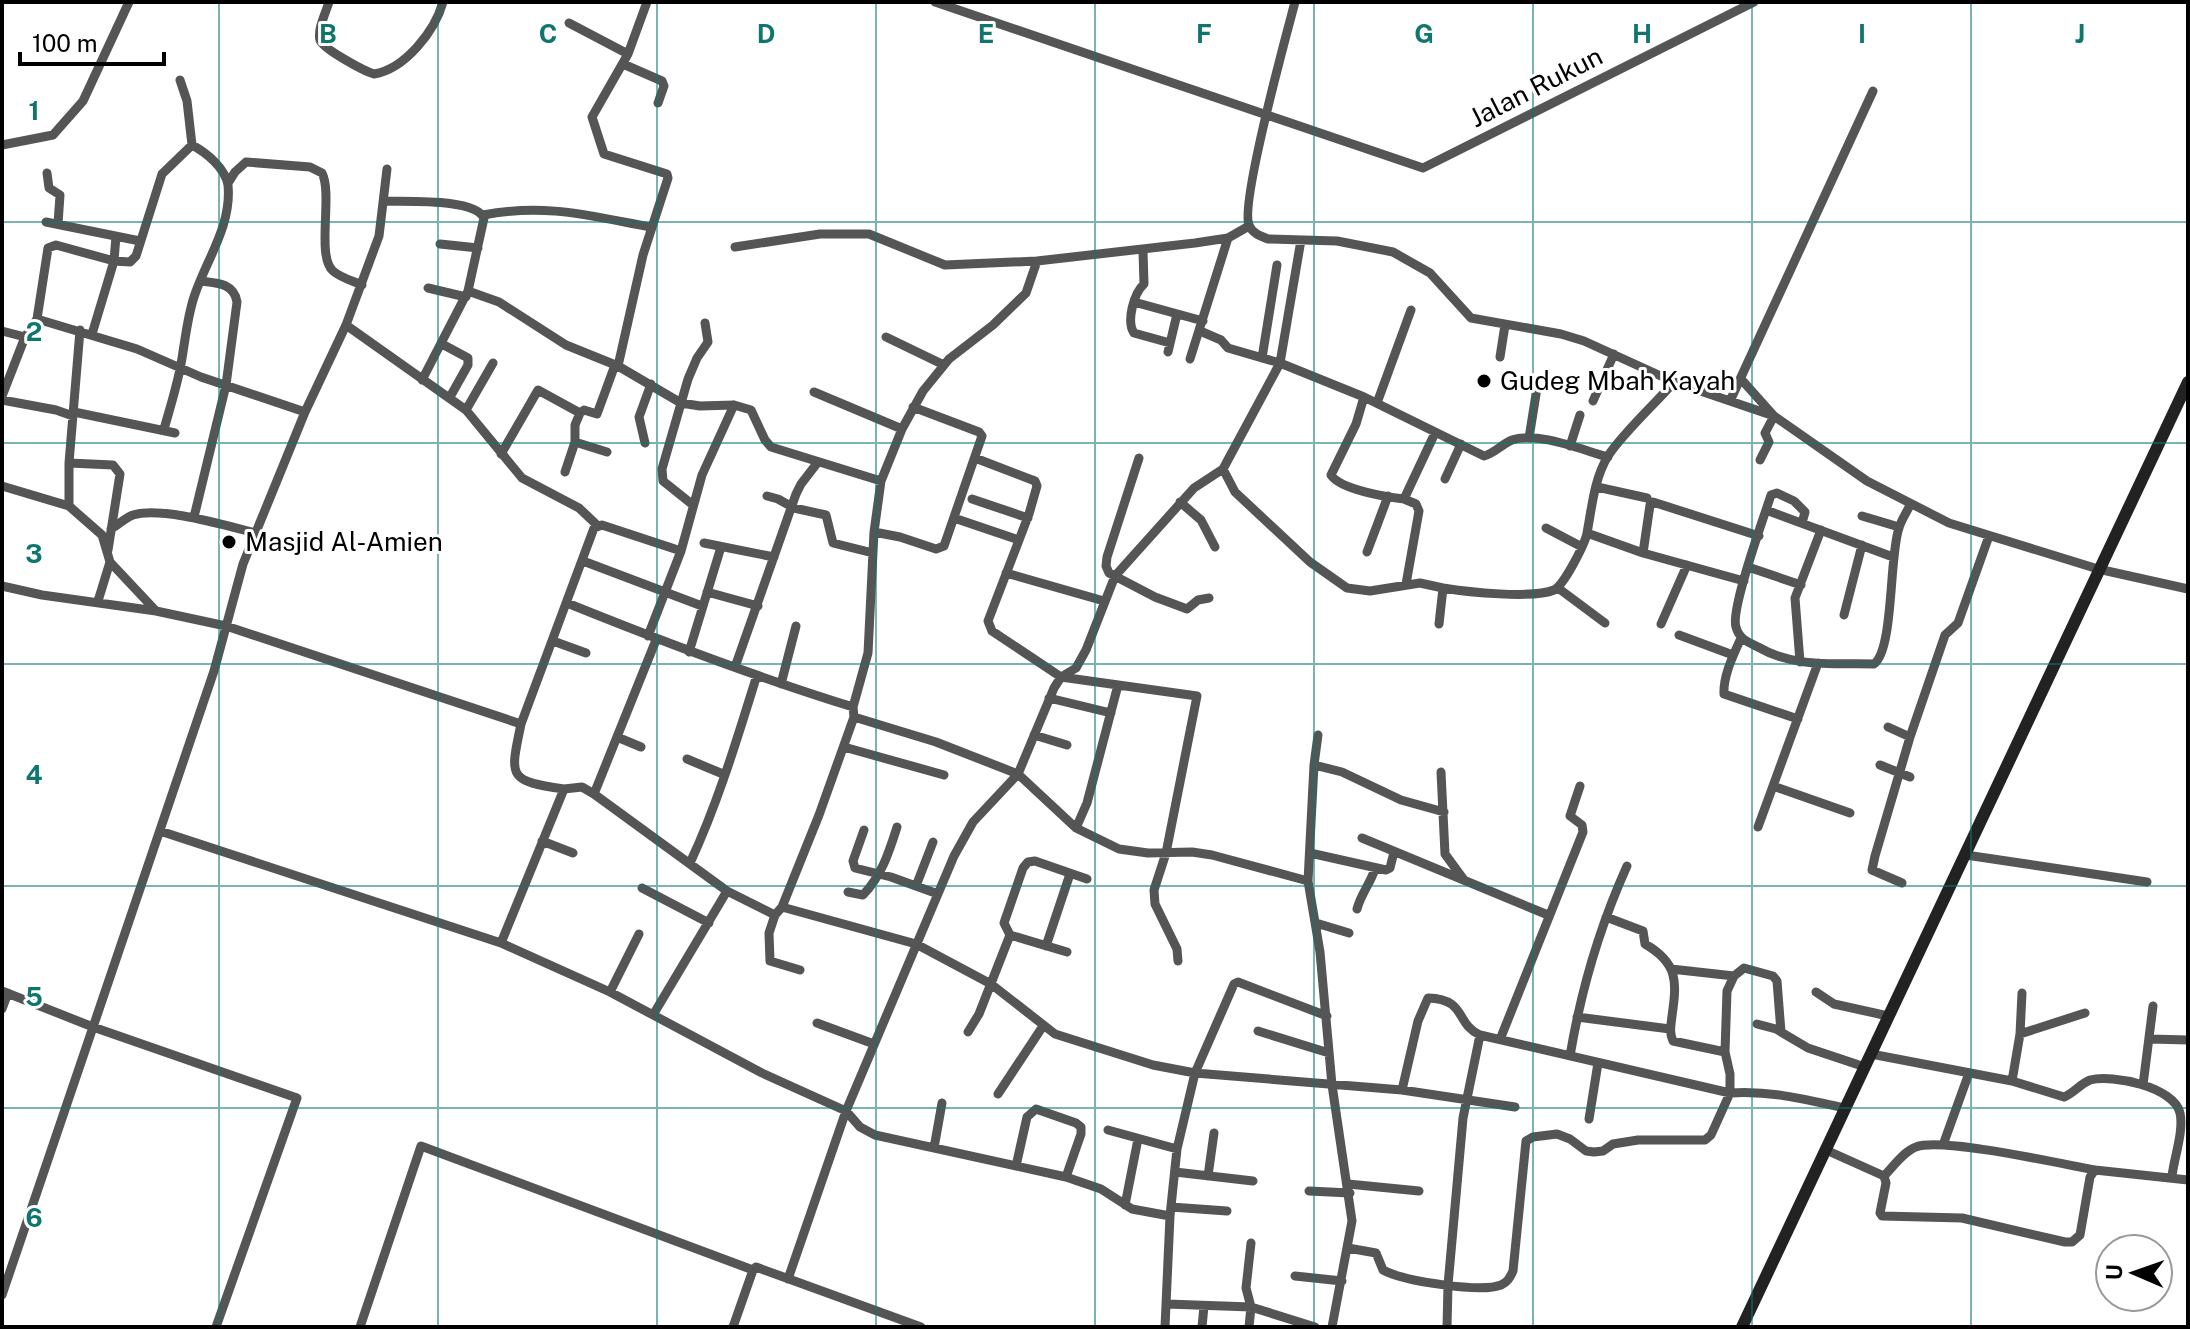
<svg xmlns="http://www.w3.org/2000/svg" width="2190" height="1329" viewBox="0 0 2190 1329" font-family="'Public Sans',sans-serif">
<style>
.lines{fill:none;stroke-linecap:round;stroke-linejoin:round}
.minor{stroke:#555;stroke-width:9}
.secondary{stroke:#222;stroke-width:12}
.grid{fill:none;stroke:#0f766e;stroke-width:2;stroke-opacity:0.55}
.poi-dot{fill:#000;stroke:#fff;stroke-width:3}
.labels{text-anchor:middle;stroke-width:6;stroke-linejoin:round;paint-order:stroke}
.street-label{font-size:26px;fill:#000;stroke:#fff}
.poi-label{font-size:26px;fill:#000;stroke:#fff;text-anchor:start}
.grid-label{font-size:26px;text-anchor:middle;font-weight:bold;fill:#0f766e;stroke:#fff;stroke-width:6;stroke-linejoin:round;paint-order:stroke}
</style>
<rect width="100%" height="100%" fill="#fff"/>
<g class="lines">
<path class="minor" d="M329,2C326,12 317,30 320,40C323,49 364,71 374,74C405,69 435,31 443,2
M935,2L1423,168L1754,2
M1295,2C1286,36 1240,203 1249,225C1252,233 1260,236 1268,239L1337,241L1393,252L1430,273L1471,318L1561,334L1584,341L1674,382L1774,416L1867,481L1949,523L2098,569L2188,589
M569,23L628,54
M623,64L662,81L664,86L658,103
M2,145L53,135L83,101L129,2
M47,173L49,188L60,195L58,224
M228,183L235,172L246,162L310,167L322,173C333,194 316,256 333,271C341,278 353,281 362,285
M385,201C407,202 474,198 484,218L468,291L422,380
M483,215C546,203 590,216 651,227
M46,222L140,241
M440,244L478,248
M735,247L820,234H869L945,265L1037,261
M1143,251L1144,284C1134,293 1126,321 1134,333L1170,343
M428,288L466,297
M468,291L499,302L566,345L618,366L681,403L700,406L734,405L751,410L765,440L771,447L881,481
M1134,302L1203,321
M37,319L137,349L201,377L305,412
M346,325L466,410L522,478L579,508L598,526
M80,330L69,463V506L102,535L110,562L156,611L226,626L521,724C510,777 507,781 564,789L501,943
M2,331L25,337
M1200,331L1221,340L1228,348L1280,363L1364,397L1484,456C1495,453 1502,444 1512,440C1537,431 1582,450 1608,457
M92,334L114,261L130,262L136,256L162,174L192,145L187,101L180,80
M886,337L944,365
M442,344L468,358V365L450,397
M1168,352L1177,314
M1500,357L1505,325
M1262,358L1277,265
M1190,359L1228,238
M618,366L643,255L668,178L667,174L604,154L592,117L628,54L647,2
M1741,379L1774,416L1765,433L1769,442L1760,460
M814,392L902,429
M2,396L25,337L37,319L48,248L56,245L114,261L116,236
M1364,397L1356,424L1331,475C1341,490 1387,497 1404,499L1435,433
M2,400L56,410L73,416
M1593,401L1614,354
M1730,401L1873,91
M1377,403L1411,310
M466,410L493,363
M74,412L175,433
M164,429C170,408 177,386 181,364C185,342 187,318 194,297C206,260 232,226 228,185C225,168 207,153 192,145
M1529,438L1537,388
M575,442L607,452
M645,443L639,417L651,384
M1570,446L1580,415
M501,454L538,390L580,413L584,410L597,414L615,365
M975,458L1035,481L1037,486L1029,514L988,621L992,631L1061,677L1197,696L1166,853L1154,890L1155,904L1177,949L1178,961
M1139,458L1107,557L1106,566L1109,573L1155,597L1187,609L1198,600L1209,598
M69,463L113,465L120,474L108,550
M1223,469L1235,492L1310,562L1347,588L1370,591L1420,583L1443,588
M565,472L575,442V425L580,413
M1445,479L1461,444
M2,486L69,506
M1597,487L1647,498
M767,496L778,499L794,508L826,515L833,543L873,553
M972,499L1028,518
M1404,499L1416,504L1419,511L1406,584
M1180,502L1201,520L1215,547
M693,505L663,481L662,469L688,379L697,358L708,342L705,323
M1766,510L1893,557
M1862,516L1899,527
M194,517L226,385L237,302C234,283 217,283 200,281
M954,518L1019,540
M1802,523L1805,512L1794,501L1777,493L1771,495C1764,517 1730,610 1736,627C1739,639 1748,642 1758,647C1794,668 1834,663 1874,664C1894,649 1889,556 1899,528C1901,520 1907,512 1910,505
M1546,528L1582,547
M111,529C118,525 125,518 133,515C161,506 227,526 256,533
M874,532L900,537L936,549L944,546L982,436L979,432L913,407
M1587,533L1643,553L1744,581
M704,543L774,557
M1367,552L1388,496
M1643,553L1650,505L1653,502L1759,536
M583,561L702,606
M1748,567L1801,585
M1006,573L1104,601
M2,586L42,595L156,611
M1558,588L1605,623
M707,592L758,606
M98,601L110,562
M567,603C661,641 756,677 853,707
M1844,615L1862,545
M1439,624L1443,588C1467,592 1533,599 1554,590C1564,585 1585,544 1587,533C1592,507 1594,479 1608,456C1623,433 1655,404 1674,382
M1661,624L1687,565
M1679,635L1733,655
M648,636L681,551L702,475L734,405
M1741,638C1734,654 1723,675 1724,694L1798,719
M553,641L586,653
M689,652L721,547
M1800,662L1795,598L1821,530
M735,667L796,494L801,484L818,462
M781,684L796,626
M1049,698L1111,713
M854,717L936,742L1018,774L1076,828L1087,803L1118,685
M521,724L594,528L602,525L681,551
M1888,727L1910,737
M1034,735L1067,745
M617,737L641,747
M844,747L944,775
M687,759L723,774
M1314,765L1342,772L1401,800L1444,812
M1880,765L1910,777
M1441,772L1445,854L1464,880
M1773,786L1850,813
M564,789L582,787L594,794L727,891L775,915
M594,794L656,640
M1758,827L1818,663
M1076,828L1119,849L1148,853L1192,852L1212,855L1308,881L1320,952L1332,1085L1352,1221L1332,1327
M864,830L853,861L855,868L891,877L938,894
M160,831L501,943L610,992L762,1073L846,1111L860,1127L875,1135L1066,1177L1101,1189L1132,1209L1170,1216L1165,1327
M1362,838L1548,915
M542,841L573,853
M1310,853L1386,870L1390,868L1394,852
M1966,855L2147,882
M690,863C718,803 737,739 757,675
M1308,881L1314,765L1318,735
M1902,883L1872,870L1875,856L1910,737L1945,635L1958,623L1989,536
M916,886L933,842
M642,888L709,923
M848,892L863,895C882,875 889,852 897,827
M782,907L916,944L991,984L1055,1034L1153,1065L1195,1073L1402,1090L1515,1107
M1357,909C1361,894 1370,884 1375,869
M1606,917L1643,931L1645,944C1678,963 1677,981 1672,1016C1671,1025 1669,1032 1673,1041L1725,1052
M1316,923L1349,933
M1010,935L1004,923L1023,868L1028,862L1035,861L1087,879
M1046,946L1070,874
M1671,969L1734,976L1744,968L1773,976L1777,981L1781,1032
M800,970L770,961L769,933L775,915L782,907L819,815L854,717L853,707L868,653L874,532L881,481L902,429L923,391L949,359L993,325L1026,293L1037,261L1195,243L1228,238L1249,226
M2,991L93,1027L297,1098L216,1327
M610,992L639,934
M1816,992L1834,1004L1888,1016
M2,1009L8,993
M653,1015L727,891
M1577,1017L1670,1029
M817,1023L874,1044
M1757,1024L1776,1029L1808,1048L1865,1067
M1258,1031L1329,1053
M968,1032L979,1014L1010,935L1067,952
M2020,1034L2085,1013
M1501,1037L1583,832L1582,825L1570,816L1580,786
M2150,1039L2188,1040
M1871,1054L2012,1081L2064,1097C2074,1093 2080,1084 2090,1080C2113,1074 2174,1087 2180,1113C2184,1131 2174,1158 2172,1176
M1570,1056C1581,990 1600,926 1627,866
M2012,1081L2020,1034L2022,993
M2143,1085L2153,1006
M1402,1090L1418,1021L1428,998C1467,999 1455,1024 1480,1035
M998,1094L1043,1026
M1589,1119L1598,1063
M1108,1130L1177,1149
M1943,1145L1969,1073
M934,1148L942,1103
M1826,1150L1884,1176L1886,1183L1880,1213L1882,1216L1962,1218L2065,1242H2072L2080,1235L2090,1177L2095,1170L2188,1180
M1016,1166L1027,1117L1036,1109L1076,1123L1081,1127V1134L1066,1177
M1175,1172L1253,1181
M1208,1176L1214,1133
M1884,1176C1893,1167 1904,1151 1916,1147C1942,1137 2062,1164 2095,1170
M1348,1184L1419,1191
M1309,1191L1350,1193
M1125,1205L1138,1139
M1171,1207L1227,1211
M1170,1216L1177,1149L1195,1073L1234,984L1238,982L1327,1016
M1348,1248L1376,1253L1383,1270C1403,1281 1481,1293 1501,1285C1508,1282 1510,1277 1513,1271L1526,1141L1533,1137L1557,1134L1570,1139L1586,1151L1594,1152L1603,1151L1613,1144L1638,1140H1705L1711,1135L1730,1093V1074L1725,1052L1727,991L1734,976
M1295,1276L1342,1281
M788,1279L846,1111L954,856L973,822L1018,774L1054,688L1061,677L1076,668L1086,650L1115,576L1194,488L1223,469L1280,363L1301,240
M2,1295L214,671L243,564L305,412L346,325L379,236L387,169
M1167,1304L1251,1307L1315,1327
M360,1327L421,1146L753,1270L756,1267L921,1327
M733,1327L753,1270
M1202,1327L1204,1306
M1249,1327L1251,1307L1246,1288L1251,1243
M1447,1327L1448,1285L1463,1118L1480,1035L1730,1093C1770,1090 1807,1100 1845,1108"/>
<path class="secondary" d="M1742,1327L2188,382"/>
</g>
<path class="grid" d="M219,2V1327M438,2V1327M657,2V1327M876,2V1327M1095,2V1327M1314,2V1327M1533,2V1327M1752,2V1327M1971,2V1327M2,222H2188M2,443H2188M2,664H2188M2,886H2188M2,1108H2188"/>
<g class="poi-dot">
<circle cx="1484" cy="381" r="8"/>
<circle cx="229" cy="542" r="8"/>
</g>
<g class="labels">
<g class="street-label">
<text transform="translate(1536 87) rotate(-27)" y="9">Jalan Rukun</text>
</g>
<g class="poi-label">
<text x="1500" y="390">Gudeg Mbah Kayah</text>
<text x="245" y="551">Masjid Al-Amien</text>
</g>
</g>
<g class="grid-label">
<text x="328" y="43">B</text>
<text x="548" y="43">C</text>
<text x="766" y="43">D</text>
<text x="986" y="43">E</text>
<text x="1204" y="43">F</text>
<text x="1424" y="43">G</text>
<text x="1642" y="43">H</text>
<text x="1862" y="43">I</text>
<text x="2080" y="43">J</text>
<text x="34" y="120">1</text>
<text x="34" y="341">2</text>
<text x="34" y="563">3</text>
<text x="34" y="784">4</text>
<text x="34" y="1006">5</text>
<text x="34" y="1227">6</text>
</g>
<rect width="2190" height="1329" fill="none" stroke="#000000" stroke-width="8"/>
<g transform="translate(2134 1273) rotate(272)"><circle r="38" fill="#ffffff" stroke="#999999" stroke-width="2"/>
<path d="M0-6L14 30L0 20L-14 30Z" fill="#000000"/>
<text y="-12" font-size="22" font-weight="bold" text-anchor="middle" fill="#000000">U</text>
</g>
<path d="M20 52v12h144v-12" fill="none" stroke="#000000" stroke-width="4"/>
<text x="32" y="52" font-size="24" fill="#000000" stroke="#ffffff" stroke-width="6" paint-order="stroke">100 m</text>
</svg>
